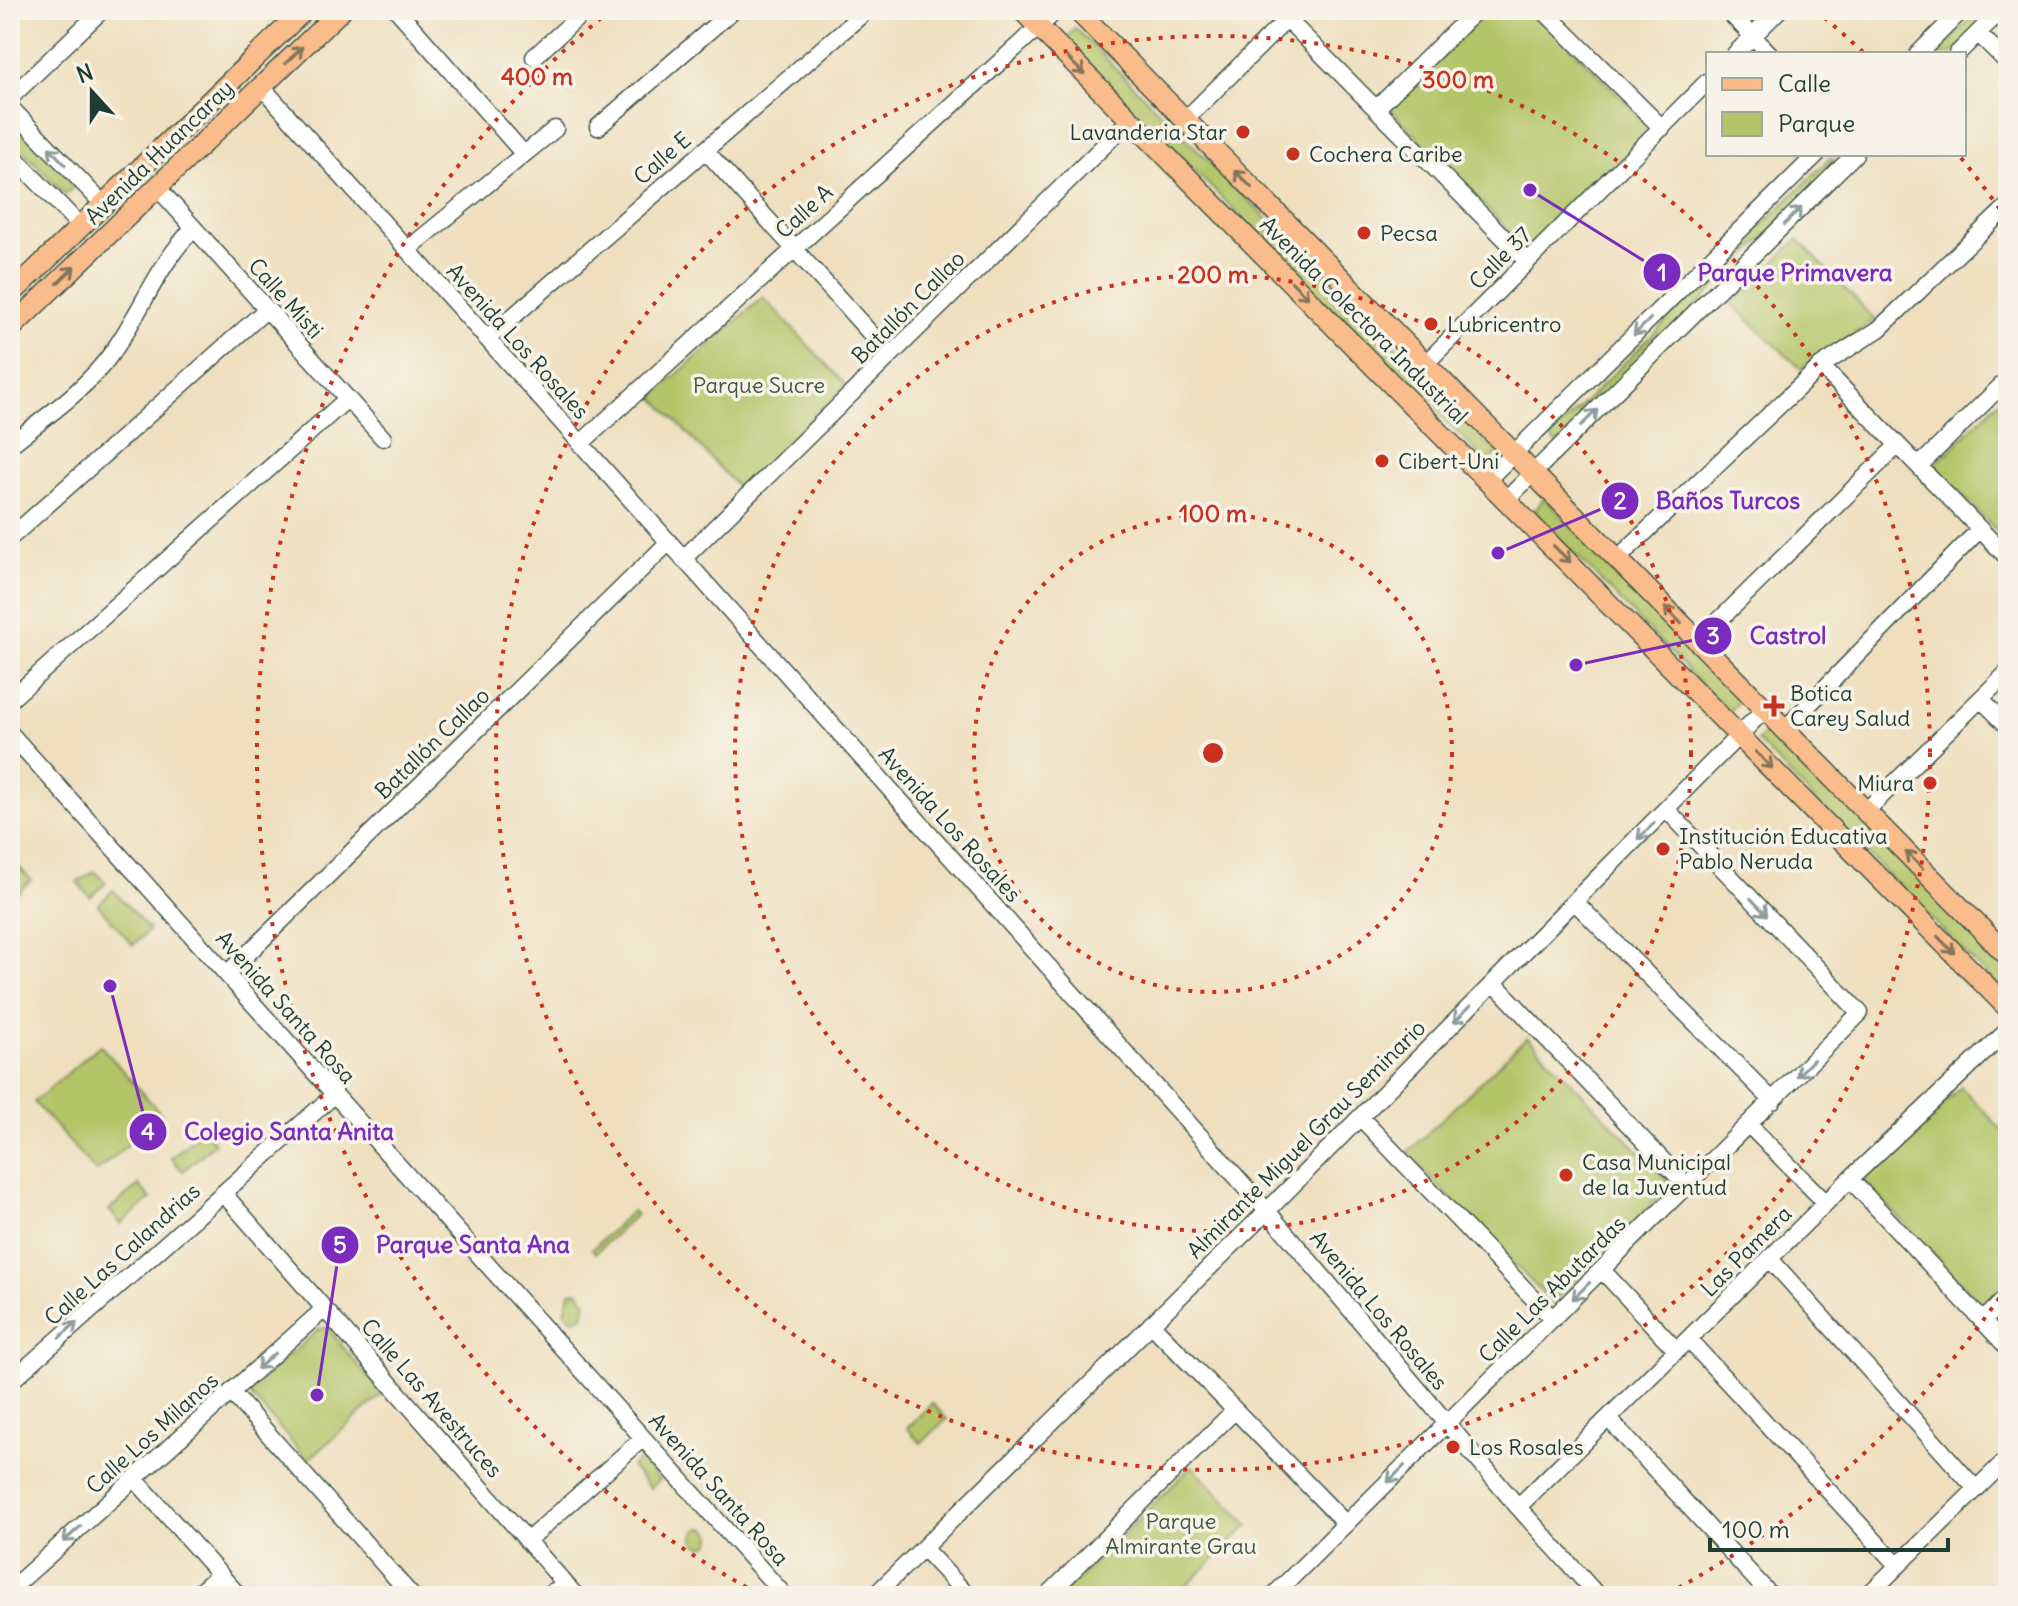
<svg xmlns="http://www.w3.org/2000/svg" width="2018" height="1606" viewBox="0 0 2018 1606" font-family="Delius,sans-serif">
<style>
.green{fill:#b4c467;stroke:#6a804e;stroke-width:2}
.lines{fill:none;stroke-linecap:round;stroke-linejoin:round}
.minor-casing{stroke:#3e5549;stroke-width:19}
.major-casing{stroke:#3e5549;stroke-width:23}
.minor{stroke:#fff;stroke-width:16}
.major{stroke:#fabc8b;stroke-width:20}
.oneway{stroke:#82765b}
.oneway2{stroke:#8f9e9a}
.ring{fill:none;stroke:#c8321e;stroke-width:4;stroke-dasharray:4 8}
.poi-dot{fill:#c8321e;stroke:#f7f3e8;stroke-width:3}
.labels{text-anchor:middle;stroke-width:7;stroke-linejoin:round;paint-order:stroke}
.poi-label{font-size:22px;fill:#1f3d34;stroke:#f7f3e8;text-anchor:start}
.street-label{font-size:22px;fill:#1f3d34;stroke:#f7f3e8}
.park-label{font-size:22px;fill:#3d583e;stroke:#f7f3e8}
.centre{fill:#c8321e;stroke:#f7f3e8;stroke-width:4}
.ring-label{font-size:24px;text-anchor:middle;font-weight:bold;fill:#c8321e;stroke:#f7f3e8;stroke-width:7;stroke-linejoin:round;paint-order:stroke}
.leader{fill:none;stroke:#7b2cbf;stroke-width:3}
.callout-dot{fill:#7b2cbf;stroke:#f7f3e8;stroke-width:3}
.mark-label{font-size:24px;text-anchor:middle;font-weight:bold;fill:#fff}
.callout-label{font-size:24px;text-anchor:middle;font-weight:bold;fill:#7b2cbf;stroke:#f7f3e8;stroke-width:7;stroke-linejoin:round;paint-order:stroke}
</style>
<rect width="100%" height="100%" fill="#f7f3e8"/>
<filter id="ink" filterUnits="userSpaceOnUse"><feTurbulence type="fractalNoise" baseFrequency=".0125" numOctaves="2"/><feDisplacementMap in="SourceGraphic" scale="16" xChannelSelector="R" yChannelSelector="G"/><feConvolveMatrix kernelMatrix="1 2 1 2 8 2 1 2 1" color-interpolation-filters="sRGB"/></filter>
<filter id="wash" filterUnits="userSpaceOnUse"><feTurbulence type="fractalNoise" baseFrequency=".006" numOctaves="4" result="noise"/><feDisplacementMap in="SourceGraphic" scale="32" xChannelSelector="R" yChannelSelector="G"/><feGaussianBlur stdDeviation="1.8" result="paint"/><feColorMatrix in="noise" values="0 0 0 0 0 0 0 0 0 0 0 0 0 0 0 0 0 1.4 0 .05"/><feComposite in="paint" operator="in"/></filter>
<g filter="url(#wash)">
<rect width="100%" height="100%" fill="#efdfbe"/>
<path class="green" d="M1489,10H1534L1653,129L1529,251L1390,109Z
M1980,10H1996L1952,54H1936Z
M1075,28L1498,448L1499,451L1488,463L1065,42Z
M10,120L18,121L77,184L65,195L10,137Z
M1830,158L1838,163L1558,445L1550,437Z
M1798,239L1875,320L1801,369L1732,304Z
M763,297L846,385L740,490L653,396Z
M2008,392V543L1934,466Z
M1544,498L1744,696L1728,712L1534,512Z
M1773,726L2008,968V985L2002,991L1757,741Z
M10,857L31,880L10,900Z
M95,871L106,883L90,897L77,882Z
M113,890L149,930L133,945L98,905Z
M1527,1037L1672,1185L1552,1303L1407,1153Z
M100,1045L162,1115L96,1172L34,1102Z
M1961,1087L2008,1136V1282L1983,1306L1863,1180Z
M204,1129L215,1143L183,1171L171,1158Z
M139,1185L151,1199L121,1224L109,1210Z
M632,1211L636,1215L595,1253L592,1249Z
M578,1291L586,1300L583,1316L572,1319L565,1312L570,1292Z
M327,1328L383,1394L308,1460L251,1396V1389L319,1329Z
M932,1403L947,1419L921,1443L907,1428Z
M640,1459L659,1480L650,1488L631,1467Z
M1192,1466L1249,1525L1176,1596H1061Z
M694 1537a9 9 0 1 1 18 0a9 9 0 1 1-18 0Z"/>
</g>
<g filter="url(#ink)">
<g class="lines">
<g class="minor-casing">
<path id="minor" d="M397,10L523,153
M1278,10L1527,261
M1543,10L1662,128
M1727,10L1770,54
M1978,33L2008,63
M1735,54L1779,10
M1918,54L1962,10
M1957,54L2001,10
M534,57L586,10
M262,87L1267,1211L1518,1507L1598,1596
M10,98L102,10
M10,107L104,205
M1376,109L1476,10
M1185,120L1296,10
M598,127L733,10
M705,150L890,355
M10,153L81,227
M157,187L383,438
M407,250L555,129
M487,339L867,10
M1425,364L1708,81
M1821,366L2008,558
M580,444L1057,10
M10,445C47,416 87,389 114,350C143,309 158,264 194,228
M1919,466L2008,379
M1488,479L1817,154
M1507,499L1855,154
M10,538L267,309
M683,559L1130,120
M1617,559L1821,366L1879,329L2008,206
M1698,641L1898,445
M1981,699L2008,726
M10,700L347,399
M1785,729L1980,529
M10,733L785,1596
M1866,811L2008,672
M1575,902L1773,1101
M227,974L668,543
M1494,983L1687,1186
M1360,1117L1553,1319
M1749,1125L1826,1203
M1850,1179L2008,1348
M223,1193L576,1596
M1770,1259L1976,1489
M1602,1270L1677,1351
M1983,1321L2008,1296
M1151,1324L1346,1524
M1688,1339L1898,1566
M10,1382L335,1094
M231,1392L412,1596
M1608,1418L1771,1596
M135,1479L239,1596
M1518,1507L1850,1179L2008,1030
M527,1541L643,1438
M923,1548L968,1596
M10,1590L324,1309
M195,1596L220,1574
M548,1596L554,1591
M874,1596L1267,1211L1765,709
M1047,1596L1235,1410
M1273,1596L1860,1013L1667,810
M1867,1596L2008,1458"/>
</g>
<g class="major-casing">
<path id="major" d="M1022,10L2008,1008
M1077,10L2008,956
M10,295L304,10
M10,329L341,10"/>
</g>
<use href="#minor" class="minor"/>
<use href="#major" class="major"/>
</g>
<defs><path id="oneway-shaft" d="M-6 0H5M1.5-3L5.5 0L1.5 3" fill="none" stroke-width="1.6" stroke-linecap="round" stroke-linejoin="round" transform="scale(2)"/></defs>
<g class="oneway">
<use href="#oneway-shaft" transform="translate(294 55) rotate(-44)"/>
<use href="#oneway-shaft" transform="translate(1076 66) rotate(45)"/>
<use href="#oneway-shaft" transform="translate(1243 179) rotate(-135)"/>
<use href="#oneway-shaft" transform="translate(66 275) rotate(-44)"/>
<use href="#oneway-shaft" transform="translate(1300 290) rotate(45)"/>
<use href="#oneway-shaft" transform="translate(1562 554) rotate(45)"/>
<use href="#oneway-shaft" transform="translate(1673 615) rotate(-134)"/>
<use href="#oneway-shaft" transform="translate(1764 760) rotate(45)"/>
<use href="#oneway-shaft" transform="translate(1914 860) rotate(-135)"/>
<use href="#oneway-shaft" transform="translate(1946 945) rotate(46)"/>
</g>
<g class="oneway2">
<use href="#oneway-shaft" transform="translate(57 156) rotate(-134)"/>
<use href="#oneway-shaft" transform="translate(1793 216) rotate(-45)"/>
<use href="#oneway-shaft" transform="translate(1642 327) rotate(135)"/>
<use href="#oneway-shaft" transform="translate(1589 418) rotate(-45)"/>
<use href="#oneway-shaft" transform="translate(1646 831) rotate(135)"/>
<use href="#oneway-shaft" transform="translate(1759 907) rotate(46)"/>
<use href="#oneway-shaft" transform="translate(1462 1014) rotate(135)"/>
<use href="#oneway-shaft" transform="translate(1805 1068) rotate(135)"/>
<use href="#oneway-shaft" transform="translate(1581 1291) rotate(135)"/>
<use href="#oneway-shaft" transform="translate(68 1330) rotate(-42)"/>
<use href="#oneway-shaft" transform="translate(266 1361) rotate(138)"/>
<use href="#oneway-shaft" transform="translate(1396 1474) rotate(135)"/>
<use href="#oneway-shaft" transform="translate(72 1534) rotate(138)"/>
</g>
</g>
<g class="ring">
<circle cx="1213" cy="753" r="239"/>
<circle cx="1213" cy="753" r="478"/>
<circle cx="1213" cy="753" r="717"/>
<path d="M2006 1288A956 956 0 0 1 1669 1593M757 1593A956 956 0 0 1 611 10M1815 10A956 956 0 0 1 1865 54M1961 158A956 956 0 0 1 2006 218"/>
</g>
<g class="poi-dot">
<circle cx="1243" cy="132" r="8"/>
<circle cx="1293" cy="154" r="8"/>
<circle cx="1364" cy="233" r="8"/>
<circle cx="1431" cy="324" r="8"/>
<circle cx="1382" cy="461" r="8"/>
<path d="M1770 694h8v8h8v8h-8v8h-8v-8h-8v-8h8z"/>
<circle cx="1930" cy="783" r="8"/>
<circle cx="1663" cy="849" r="8"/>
<circle cx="1566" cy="1175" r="8"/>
<circle cx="1453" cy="1447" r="8"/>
</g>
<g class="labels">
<g class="poi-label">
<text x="1227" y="140" text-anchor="end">Lavanderia Star</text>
<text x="1309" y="162">Cochera Caribe</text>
<text x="1380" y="241">Pecsa</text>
<text x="1447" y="332">Lubricentro</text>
<text x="1398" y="469">Cibert-Uni</text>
<text x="1790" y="701">Botica<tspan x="1790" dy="25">Carey Salud</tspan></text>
<text x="1914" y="791" text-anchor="end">Miura</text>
<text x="1679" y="844">Institución Educativa<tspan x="1679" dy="25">Pablo Neruda</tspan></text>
<text x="1582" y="1170">Casa Municipal<tspan x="1582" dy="25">de la Juventud</tspan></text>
<text x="1469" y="1455">Los Rosales</text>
</g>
<g class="street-label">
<text transform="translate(159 152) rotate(-44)" y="8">Avenida Huancaray</text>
<text transform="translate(662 158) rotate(-41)" y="8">Calle E</text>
<text transform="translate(804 211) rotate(-42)" y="8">Calle A</text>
<text transform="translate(1500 258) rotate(-45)" y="8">Calle 37</text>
<text transform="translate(286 298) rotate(48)" y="8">Calle Misti</text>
<text transform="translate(908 307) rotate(-45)" y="8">Batallón Callao</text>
<text transform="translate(1364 320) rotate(45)" y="8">Avenida Colectora Industrial</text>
<text transform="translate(518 341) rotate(48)" y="8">Avenida Los Rosales</text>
<text transform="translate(432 743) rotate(-44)" y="8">Batallón Callao</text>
<text transform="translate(950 824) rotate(48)" y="8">Avenida Los Rosales</text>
<text transform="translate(286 1007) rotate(48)" y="8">Avenida Santa Rosa</text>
<text transform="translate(1306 1139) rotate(-45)" y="8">Almirante Miguel Grau Seminario</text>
<text transform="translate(1746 1251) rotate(-45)" y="8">Las Pamera</text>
<text transform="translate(122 1254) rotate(-42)" y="8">Calle Las Calandrias</text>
<text transform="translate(1552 1289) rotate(-45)" y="8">Calle Las Abutardas</text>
<text transform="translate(1379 1310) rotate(50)" y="8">Avenida Los Rosales</text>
<text transform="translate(432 1398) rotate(49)" y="8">Calle Las Avestruces</text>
<text transform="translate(152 1433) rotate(-42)" y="8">Calle Los Milanos</text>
<text transform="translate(719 1489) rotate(48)" y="8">Avenida Santa Rosa</text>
</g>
<g class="park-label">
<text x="759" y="393">Parque Sucre</text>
<text x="1181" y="1529">Parque<tspan x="1181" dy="25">Almirante Grau</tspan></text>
</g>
</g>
<circle cx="1213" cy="753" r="12" class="centre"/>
<g class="ring-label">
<text x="537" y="85">400 m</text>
<text x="1458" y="88">300 m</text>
<text x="1213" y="283">200 m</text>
<text x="1213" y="522">100 m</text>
</g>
<path class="leader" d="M1530 190L1662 272M1498 553L1620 501M1576 665L1713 636M110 986L148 1132M317 1395L340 1245"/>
<g class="callout-dot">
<circle cx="1530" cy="190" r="8"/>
<circle cx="1498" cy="553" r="8"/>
<circle cx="1576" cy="665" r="8"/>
<circle cx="110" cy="986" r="8"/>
<circle cx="317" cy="1395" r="8"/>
<circle cx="1662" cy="272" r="20"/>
<circle cx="1620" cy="501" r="20"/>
<circle cx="1713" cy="636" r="20"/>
<circle cx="148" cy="1132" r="20"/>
<circle cx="340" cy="1245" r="20"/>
</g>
<g class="mark-label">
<text x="1662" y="281">1</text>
<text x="1620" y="509">2</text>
<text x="1713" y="644">3</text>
<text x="148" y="1140">4</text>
<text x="340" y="1253">5</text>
</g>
<g class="callout-label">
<text x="1795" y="281">Parque Primavera</text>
<text x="1728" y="509">Baños Turcos</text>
<text x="1788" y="644">Castrol</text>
<text x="289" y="1140">Colegio Santa Anita</text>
<text x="473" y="1253">Parque Santa Ana</text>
</g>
<rect width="2018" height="1606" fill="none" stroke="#f7f3e8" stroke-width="40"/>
<rect x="1706" y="52" width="260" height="104" fill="#f7f3e8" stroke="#a1aaa0" stroke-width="2"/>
<rect x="1722" y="78" width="40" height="12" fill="#fabc8b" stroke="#a1aaa0" stroke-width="2"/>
<text x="1778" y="92" font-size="24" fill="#1f3d34">Calle</text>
<rect x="1722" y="112" width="40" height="24" fill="#b4c467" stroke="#a1aaa0" stroke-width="2"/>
<text x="1778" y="132" font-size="24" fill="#1f3d34">Parque</text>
<g transform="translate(92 92) rotate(339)" stroke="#f7f3e8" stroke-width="6" paint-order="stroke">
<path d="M0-6L14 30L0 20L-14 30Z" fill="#1f3d34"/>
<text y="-12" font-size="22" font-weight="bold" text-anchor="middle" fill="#1f3d34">N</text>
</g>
<path d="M1710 1538v12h238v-12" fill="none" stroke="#1f3d34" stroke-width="4"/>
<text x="1722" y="1538" font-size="24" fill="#1f3d34" stroke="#f7f3e8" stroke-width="6" paint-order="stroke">100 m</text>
</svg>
